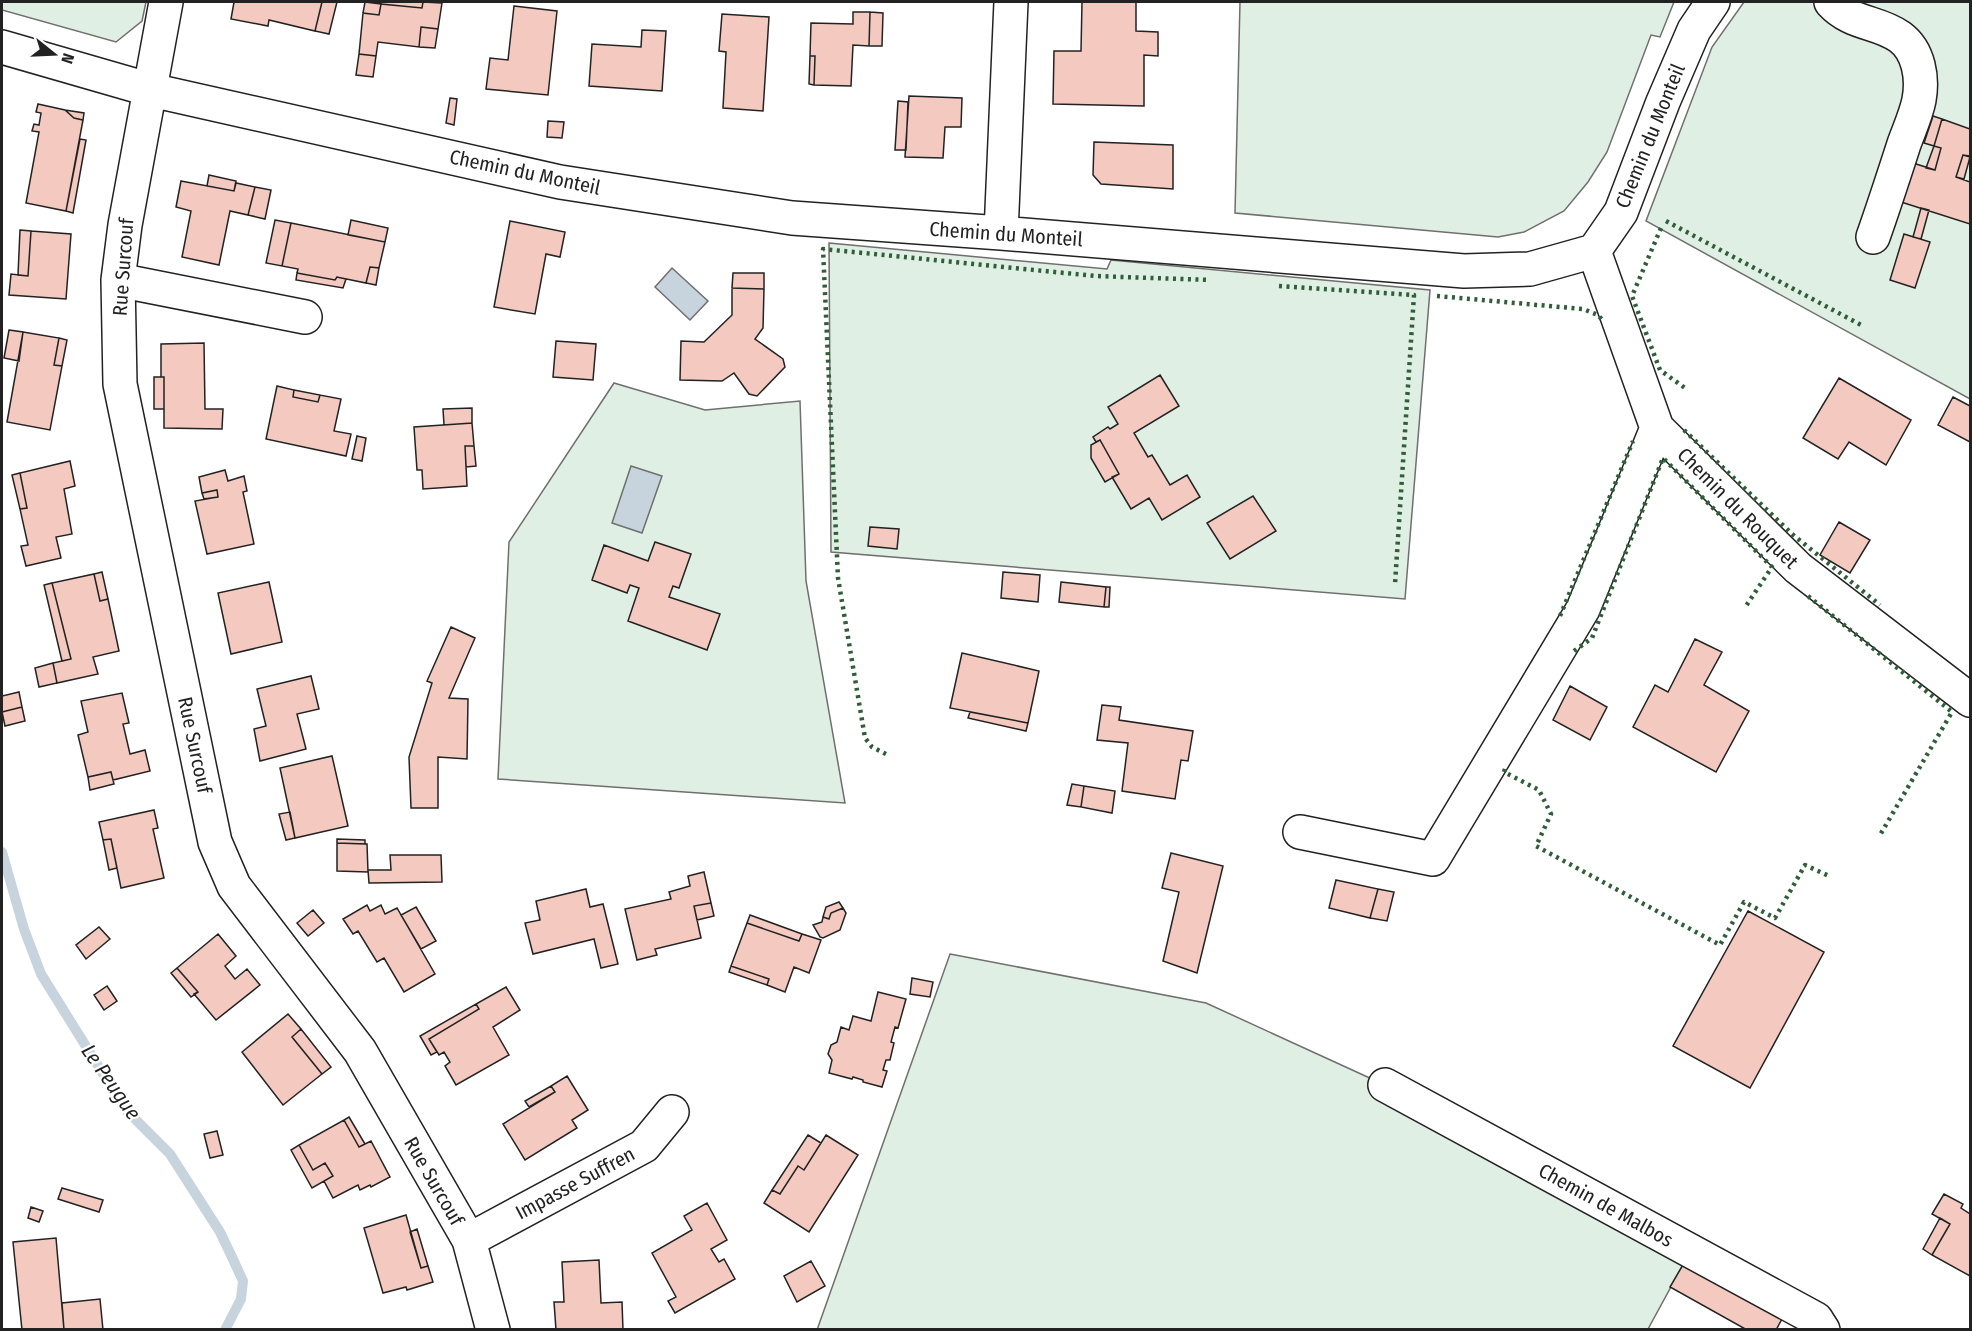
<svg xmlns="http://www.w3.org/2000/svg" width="1972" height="1331" viewBox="0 0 1972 1331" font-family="'Fira Sans Condensed',sans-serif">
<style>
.green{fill:#e0efe3;stroke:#6f6f6f;stroke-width:1.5}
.water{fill:#c7d3dd;stroke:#6f6f6f;stroke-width:1.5}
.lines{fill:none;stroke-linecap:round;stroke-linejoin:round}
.stream{stroke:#c7d3dd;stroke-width:10}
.building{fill:#f3c9c0;stroke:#222;stroke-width:1.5}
.minor-casing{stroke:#222;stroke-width:36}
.minor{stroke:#fff;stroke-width:33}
.hedge{stroke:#2f5e38;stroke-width:4.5;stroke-dasharray:3 4.5;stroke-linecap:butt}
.labels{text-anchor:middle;stroke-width:4.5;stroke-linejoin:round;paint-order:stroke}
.street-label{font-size:20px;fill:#222;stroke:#fff}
.water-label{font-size:21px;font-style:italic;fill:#222;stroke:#fff}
</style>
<rect width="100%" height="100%" fill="#fff"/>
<path class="green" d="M2,2H146L142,21L116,42L2,10Z
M1240,2H1674L1660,37L1651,35L1607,152L1588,182L1564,211L1524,232L1498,237L1235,213Z
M1744,2H1970V399L1646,221L1712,47Z
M829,243L1107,269L1111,260L1430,290L1405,599L831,552Z
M614,383L705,410L800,401L806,581L845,803L498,779L509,542Z
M950,954L1206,1003L1385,1085L1684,1263L1648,1329L817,1330Z"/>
<path class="water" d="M672,268L708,301L690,320L655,287Z
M631,466L662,476L642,533L612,523Z"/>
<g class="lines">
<path class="stream" d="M2,852L24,929L41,974L125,1109L170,1154L220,1232L231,1255L243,1281L241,1299L225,1330"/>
</g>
<path class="building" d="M234,2H322L315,31L269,20L268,26L231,19Z
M322,2H337L329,34L315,31Z
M365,2L381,4L379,15L363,13Z
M381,2H423L422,8L381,4Z
M423,2L442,3L438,29L421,27L419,47L378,42L376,56L359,54L363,13L379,15L381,4L422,8Z
M1082,2H1136V31L1158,32V56L1144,55V106L1053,104L1054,51H1081Z
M514,6L557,11L548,95L486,89L490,58L508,60Z
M853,12H870L869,46L853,45L851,86L814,85L815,56H810L811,23L853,24Z
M870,12L883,13L882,46H869Z
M722,14L769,17L763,111L723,108L726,52L719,51Z
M421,27L438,29L435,48L419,47Z
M642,30L666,31L662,91L589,86L592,44L641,47Z
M359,54L376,56L373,77L356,75Z
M810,56H815L814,85L809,84Z
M909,96L962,98L961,127H945L943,158L905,157Z
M450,98L457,99L454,125L446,123Z
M898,101L908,102L906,150H895Z
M38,104L65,110L74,118L83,120L66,211L26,203L39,132L32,131L34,124L39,125L41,113L36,112Z
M65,110L84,113L83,120L74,118Z
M1933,116L1942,119L1934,146L1924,143Z
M1942,119L1970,129V156L1963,155L1956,177L1970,182V224L1901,202L1913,163L1935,170L1941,148L1934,146Z
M548,121L564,122L562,138L547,137Z
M80,139L86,140L73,213L66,211Z
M1094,142L1173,145V189L1101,184L1093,175Z
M1934,146L1941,148L1935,170L1926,168Z
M1963,155L1970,157L1964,179L1956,177Z
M209,175L236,181L234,191L207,186Z
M181,181L234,191L236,183L255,187L248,215L230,211L219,265L182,257L191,211L176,207Z
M255,187L271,190L265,219L248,215Z
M1921,208L1929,210L1921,239L1913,237Z
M275,220L291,223L282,266L266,263Z
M351,220L388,228L385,242L348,235Z
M510,221L565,232L560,257L546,254L535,314L494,307Z
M291,223L385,242L379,268L370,267L366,283L337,277L335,280L297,273L298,269L282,266Z
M20,230L31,231L28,276L18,275Z
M31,231L71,234L66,299L9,295L11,274L28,276Z
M1904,234L1930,242L1915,288L1890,280Z
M370,267L379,268L376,285L366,283Z
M297,273L335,280L337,277L346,279L343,288L296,280Z
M733,273H764V289L732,288Z
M732,288L764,289L763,328L755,339L783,359L785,367L757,396L749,394L734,373L722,381L680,380L681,341L704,342L732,315Z
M9,330L23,332L19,361L4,358Z
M23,332L59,338L54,365L62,366L50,430L7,422Z
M59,338L67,340L62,366L54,365Z
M556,341L596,344L593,380L553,377Z
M204,343L205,409H223L222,429L164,428V377H161V344Z
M1160,375L1179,406L1134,433L1148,457L1152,455L1170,485L1187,475L1200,497L1162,520L1149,498L1131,509L1112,477L1119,474L1100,440L1096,442L1093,437L1108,427L1110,429L1118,424L1108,407Z
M154,377H164V409H154Z
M1839,378L1911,420L1886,465L1849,442L1838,459L1803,438Z
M277,386L294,390L293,397L318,402L320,395L341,399L334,431L351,434L346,456L266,439Z
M294,390L320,395L318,402L293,397Z
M1953,397L1970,406V442L1938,425Z
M472,408V423L444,425L443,409Z
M472,423L474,446H465L467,486L423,489L422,470H417L414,427Z
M357,436L366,438L362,461L352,459Z
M1100,440L1119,474L1105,482L1091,458V445Z
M465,446H474L476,466L466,467Z
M70,461L75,486L64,489L72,534L56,537L61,558L26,566L21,546L28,545L20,509L27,508L20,473Z
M225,470L228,481L244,476L247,491L243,492L254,544L207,554L195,501L218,497L217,490L202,493L199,477Z
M20,473L27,508L20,509L12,475Z
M217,490L218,497L204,499L202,493Z
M1253,496L1276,531L1230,559L1207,523Z
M1839,522L1870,540L1850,573L1820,555Z
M870,527L899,529L897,549L868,546Z
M655,542L691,554L679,588L673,586L669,597L720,614L707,650L628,621L639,588L630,585L627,593L592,580L604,545L648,561Z
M102,572L108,599L100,601L94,574Z
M1003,572L1040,575L1038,602L1001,598Z
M94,574L100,601L108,599L119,651L93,657L98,674L57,683L53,663L71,659L52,583Z
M269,582L282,642L231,654L218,593Z
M1061,582L1106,587L1104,607L1059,602Z
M52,583L71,659L62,661L44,585Z
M1106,587H1110L1109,607H1104Z
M451,627L475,638L449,698L468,699L467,759L438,757V808H411L409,757L432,683L427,681Z
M1695,639L1722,652L1704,685L1749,711L1716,772L1633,727L1655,685L1668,692Z
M962,653L1039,671L1028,723L950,708Z
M53,663L57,683L39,687L35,668Z
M311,676L319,709L297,714L306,749L260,761L254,729L266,726L257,689Z
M1570,686L1607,707L1590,740L1553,720Z
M19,692L22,707L2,712V696Z
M122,693L129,723L123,724L130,754L145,750L150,771L113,780L111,772L88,777L78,735L88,732L81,701Z
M1102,705L1121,707L1119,720L1193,731L1188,761L1181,760L1175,799L1122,791L1128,743L1097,740Z
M22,707L25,721L5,726L2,712Z
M970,712L1028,723L1026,731L968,718Z
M332,756L348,826L295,838L280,768Z
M111,772L114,784L90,790L88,777Z
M1072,784L1084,786L1081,807L1067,805Z
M1084,786L1115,791L1112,813L1081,807Z
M154,810L158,828L153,829L164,878L121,888L111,839L103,840L99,822Z
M290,812L295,838L286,840L279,814Z
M111,839L117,868L109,870L103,840Z
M337,839L365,840V844L337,843Z
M337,843L367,844L368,872L337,871Z
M1171,853L1223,866L1197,973L1163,961L1179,892L1162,888Z
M390,855H441L442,882L369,883L368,870H391Z
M704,872L711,903L694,906L701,938L655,949L657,955L637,960L625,909L671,899L669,892L690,886L688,876Z
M1336,880L1378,889L1370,918L1329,908Z
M586,889L590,907L603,904L618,964L601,968L594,939L533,954L525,923L540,920L536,901Z
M1378,889L1394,892L1387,921L1370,918Z
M839,902L843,908L831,913L829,919L823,917L826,907Z
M711,903L714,916L697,920L694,906Z
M367,905L370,911L381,905L385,914L397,908L435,974L404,992L384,958L377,962L358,931L353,934L343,919Z
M416,907L436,941L421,949L401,915Z
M843,908L846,913L840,930L823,938L820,937L813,925L822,922L823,917L829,919L831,913Z
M313,910L324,923L308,936L297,923Z
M1748,911L1824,952L1750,1088L1673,1046Z
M750,915L802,934L799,941L747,923Z
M747,923L799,941L802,934L821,940L809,973L794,967L785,992L767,985L769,979L731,966Z
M99,927L110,939L86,959L76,945Z
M218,934L236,956L225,966L235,979L247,969L260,985L216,1020L194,994L198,992L177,968Z
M731,966L769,979L767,985L729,972Z
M177,968L198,992L191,997L171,973Z
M912,978L933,982L930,997L910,994Z
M107,986L117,1001L104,1010L94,995Z
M506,987L520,1010L493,1027L509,1055L456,1085L445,1066L450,1062L444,1052L439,1055L429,1039L479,1009L476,1004Z
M878,992L906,999L898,1028L895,1027L891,1042L894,1043L890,1060H886L883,1070L887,1071L882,1087L863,1082V1080L853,1077L852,1079L829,1073L832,1060L828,1054L831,1045L837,1042L841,1027L849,1030L853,1016L871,1021Z
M476,1004L479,1009L429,1039L437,1052L431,1055L420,1036Z
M288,1014L301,1029L292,1037L322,1074L283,1105L242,1052Z
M301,1029L331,1067L322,1074L292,1037Z
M567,1076L588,1110L572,1120L577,1128L525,1160L503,1124L555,1092L551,1086Z
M551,1086L555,1092L529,1107L525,1101Z
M349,1117L365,1144L359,1147L344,1120Z
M344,1120L359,1147L371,1141L390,1177L371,1187L370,1185L360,1190L358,1185L333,1198L324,1181L333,1176L325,1163L313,1170L299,1145Z
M217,1131L223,1155L210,1158L204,1134Z
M808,1135L821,1143L804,1170L798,1166L780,1194L772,1190Z
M826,1135L858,1155L809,1232L764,1203L772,1190L780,1194L798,1166L804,1170Z
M299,1145L313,1170L325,1163L333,1176L312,1188L291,1150Z
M62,1188L103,1200L99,1212L58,1199Z
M1944,1194L1963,1204L1961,1208L1970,1214V1276L1932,1255L1950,1224L1932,1214Z
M707,1203L727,1240L711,1249L719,1262L724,1259L735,1279L675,1313L668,1301L676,1297L652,1253L692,1230L684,1216Z
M31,1207L43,1211L39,1222L28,1218Z
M406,1215L421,1268L428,1266L433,1282L407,1290L406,1287L383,1293L364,1228Z
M1940,1218L1950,1224L1932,1255L1923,1249Z
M417,1229L428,1266L421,1268L410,1232Z
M56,1238L64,1330H22L13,1242Z
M599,1260L601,1303L622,1302L623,1330H556L554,1302H564L562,1262Z
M811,1261L825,1286L797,1302L784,1276Z
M1684,1263L1783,1317L1776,1330H1747L1670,1287Z
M100,1299L103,1330H64L62,1303Z"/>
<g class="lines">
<g class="minor-casing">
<path id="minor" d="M166,2L125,225L118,280L120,384L215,842L234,886L360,1051L469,1240L493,1330
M1831,2C1852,25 1878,21 1900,37C1919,51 1923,78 1919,100C1916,115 1909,130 1904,144C1894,175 1884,206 1873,237
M2,47L151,90L560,182L792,218L1001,233L1464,271L1530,269L1594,251L1621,212L1663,102L1694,30L1713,2
M1001,233L1011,2
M1594,251L1657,428L1798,568L1970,700
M118,280L305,317
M1300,832L1433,859L1583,609L1657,428
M1385,1085L1816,1319L1823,1330
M469,1240L644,1146L672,1112"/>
</g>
<use href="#minor" class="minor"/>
<path class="hedge" d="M1666,221L1863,326
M1661,228L1632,296L1660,370L1685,388
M1279,286L1414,295L1395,584
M1437,296L1583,309L1598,315L1604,322
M1684,430L1792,534L1880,605
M1808,596L1952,712L1880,835
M1560,616L1633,441
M1574,651L1592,638L1663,458L1772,567L1746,606
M886,754L872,747L865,738L838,578L823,249L1095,276L1210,280
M1505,769L1504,772L1539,790L1551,814L1536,846L1720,945L1744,902L1775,918L1805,865L1829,876"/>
</g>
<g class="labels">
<g class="street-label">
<text transform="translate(1650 136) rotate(-68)" y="7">Chemin du Monteil</text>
<text transform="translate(525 172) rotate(12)" y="7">Chemin du Monteil</text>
<text transform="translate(1006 234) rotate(4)" y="7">Chemin du Monteil</text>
<text transform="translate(123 267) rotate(-86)" y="7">Rue Surcouf</text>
<text transform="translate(1738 508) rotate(45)" y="7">Chemin du Rouquet</text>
<text transform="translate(195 745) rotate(78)" y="7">Rue Surcouf</text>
<text transform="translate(434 1181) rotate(60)" y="7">Rue Surcouf</text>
<text transform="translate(575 1183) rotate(-28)" y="7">Impasse Suffren</text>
<text transform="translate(1606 1205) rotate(29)" y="7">Chemin de Malbos</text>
</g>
<g class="water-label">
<text transform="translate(111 1082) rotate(55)" y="7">Le Peugue</text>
</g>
</g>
<rect width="1972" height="1331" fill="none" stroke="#222222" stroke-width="6"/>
<g transform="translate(54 54) rotate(108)" stroke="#ffffff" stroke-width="4.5" paint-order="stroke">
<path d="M0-4.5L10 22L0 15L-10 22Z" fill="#222222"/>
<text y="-9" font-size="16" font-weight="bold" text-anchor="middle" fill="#222222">N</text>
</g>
</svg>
